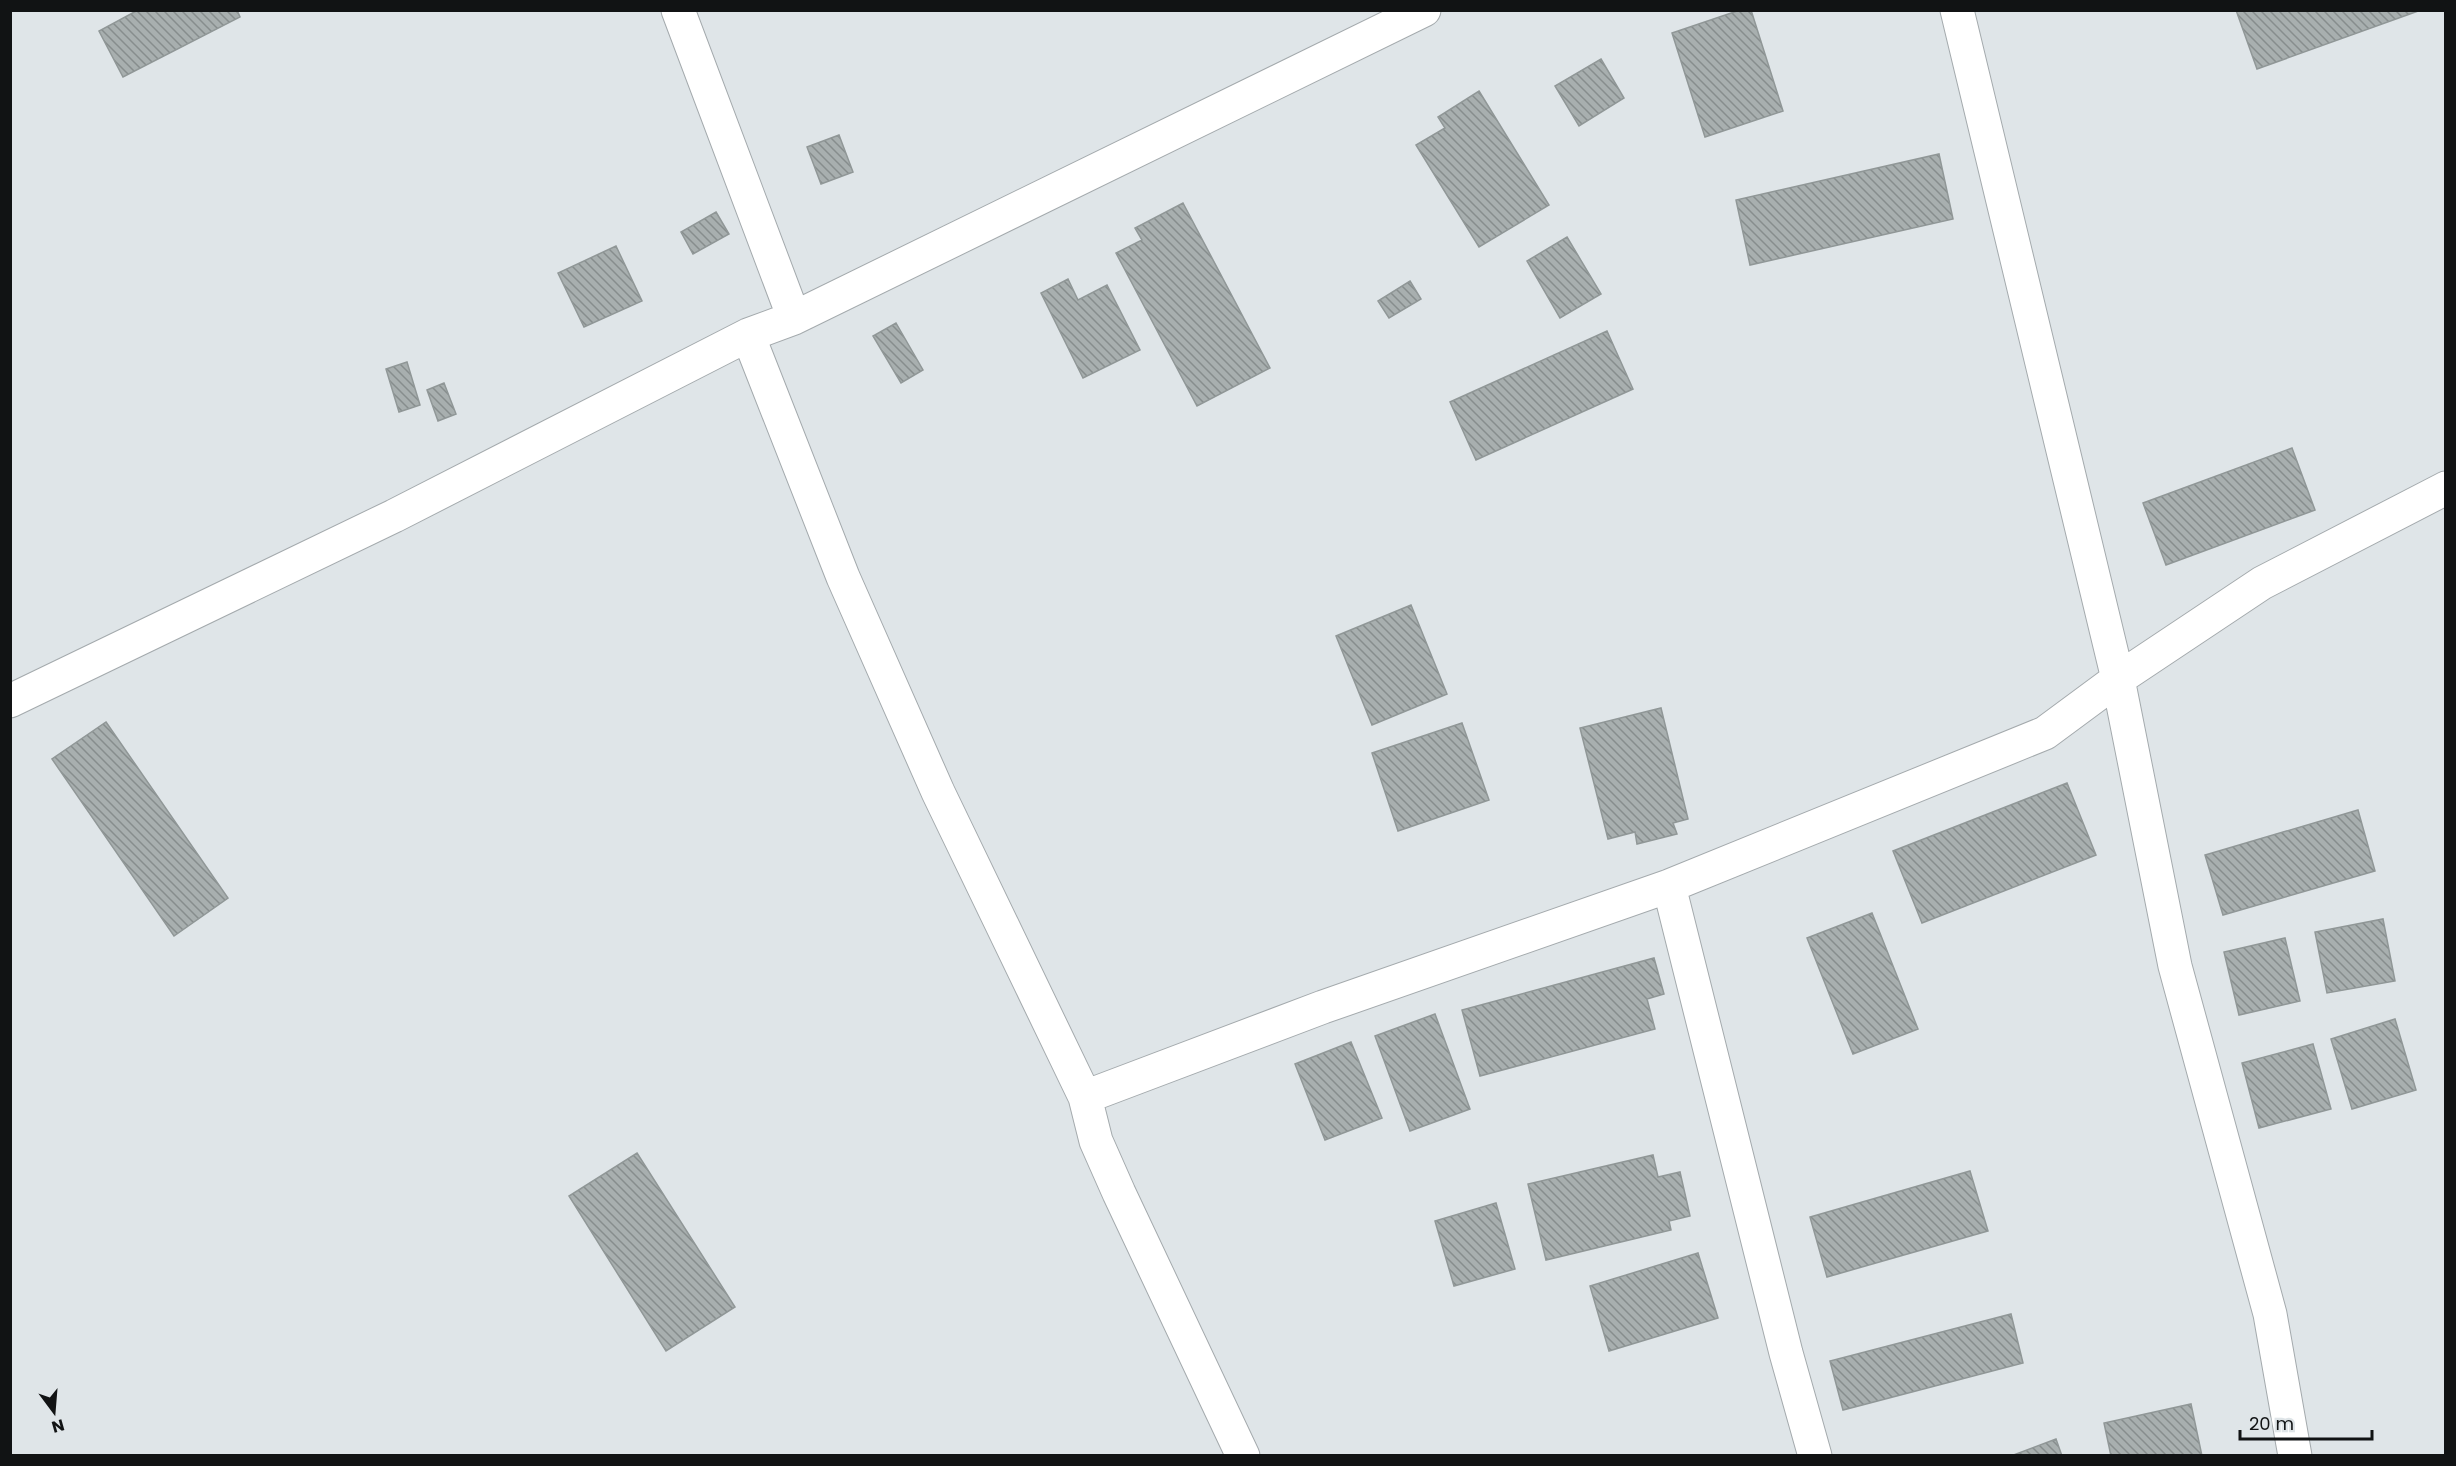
<svg xmlns="http://www.w3.org/2000/svg" width="2456" height="1466" viewBox="0 0 2456 1466" font-family="Poppins,sans-serif">
<style>
.building{fill:url(#building-back-hatch);stroke:#909797;stroke-width:1.5}
.lines{fill:none;stroke-linecap:round;stroke-linejoin:round}
.minor-casing{stroke:#a4aaad;stroke-width:35}
.minor{stroke:#fff;stroke-width:33}
</style>
<defs>
<pattern id="building-back-hatch" width="6" height="6" patternUnits="userSpaceOnUse" patternTransform="scale(1.5)"><rect width="6" height="6" fill="#a8afaf"/><path d="M-1 5l2 2M0 0l6 6M5-1l2 2" fill="none" stroke="#878d8d"/></pattern>
</defs>
<rect width="100%" height="100%" fill="#dfe5e8"/>
<path class="building" d="M138,10H237L240,17L123,77L99,31Z
M1740,10H1751L1783,111L1705,137L1672,33Z
M2236,10H2421L2257,69Z
M1601,59L1624,98L1579,126L1555,86Z
M1479,91L1549,205L1479,247L1416,145L1445,128L1438,117Z
M839,135L853,172L821,184L807,147Z
M1939,154L1953,219L1750,265L1736,200Z
M1183,203L1270,368L1197,406L1116,253L1142,240L1135,228Z
M716,212L729,234L693,254L681,232Z
M1567,237L1601,294L1560,318L1527,261Z
M616,246L642,301L584,327L558,273Z
M1068,279L1078,300L1107,285L1140,350L1083,378L1041,293Z
M1410,281L1421,299L1389,318L1378,301Z
M896,323L923,370L901,383L873,336Z
M1607,331L1633,389L1476,460L1450,402Z
M407,362L420,405L399,412L386,369Z
M444,383L456,414L438,421L427,390Z
M2292,448L2315,510L2166,565L2143,503Z
M1411,605L1447,694L1372,725L1336,636Z
M1661,708L1688,819L1673,823L1677,834L1637,844L1635,832L1608,839L1580,728Z
M106,722L228,898L174,936L52,759Z
M1462,723L1489,800L1398,831L1372,753Z
M2067,783L2096,855L1922,923L1893,851Z
M2358,810L2375,871L2223,915L2205,855Z
M1872,913L1918,1029L1853,1054L1807,938Z
M2383,919L2395,981L2327,993L2315,932Z
M2285,938L2300,1001L2239,1015L2224,952Z
M1654,958L1664,994L1647,999L1655,1029L1480,1076L1462,1010Z
M1435,1014L1470,1109L1410,1131L1375,1036Z
M2395,1019L2416,1090L2352,1109L2331,1039Z
M1351,1042L1382,1118L1325,1140L1295,1064Z
M2313,1044L2331,1109L2259,1128L2242,1063Z
M637,1153L735,1307L666,1351L569,1196Z
M1653,1155L1658,1177L1680,1172L1690,1216L1669,1221L1671,1230L1546,1260L1528,1184Z
M1970,1171L1988,1231L1827,1277L1810,1217Z
M1496,1203L1515,1269L1454,1286L1435,1221Z
M1698,1253L1718,1318L1609,1351L1590,1286Z
M2011,1314L2023,1363L1843,1410L1830,1361Z
M2191,1404L2202,1456H2111L2104,1423Z
M2056,1439L2062,1456H2011Z"/>
<g class="lines">
<g class="minor-casing">
<path id="minor" d="M678,10L794,318
M1957,10L2118,679L2175,966L2270,1314L2295,1456
M748,335L843,577L938,792L1085,1097
M10,701L394,516L748,335L794,318L1424,10
M1669,886L1786,1353L1815,1456
M1243,1456L1119,1193L1096,1141L1085,1097L1323,1007L1669,886L2045,733L2118,679L2262,583L2446,488"/>
</g>
<use href="#minor" class="minor"/>
</g>
<rect width="2456" height="1466" fill="none" stroke="#111314" stroke-width="24"/>
<g transform="translate(54 1412) rotate(164)" stroke="#dfe5e8" stroke-width="4.5" paint-order="stroke">
<path d="M0-4.5L10 22L0 15L-10 22Z" fill="#111314"/>
<text y="-9" font-size="16" font-weight="bold" text-anchor="middle" fill="#111314">N</text>
</g>
<path d="M2240 1430v9h132v-9" fill="none" stroke="#111314" stroke-width="3"/>
<text x="2249" y="1430" font-size="18" fill="#111314" stroke="#dfe5e8" stroke-width="4.5" paint-order="stroke">20 m</text>
</svg>
